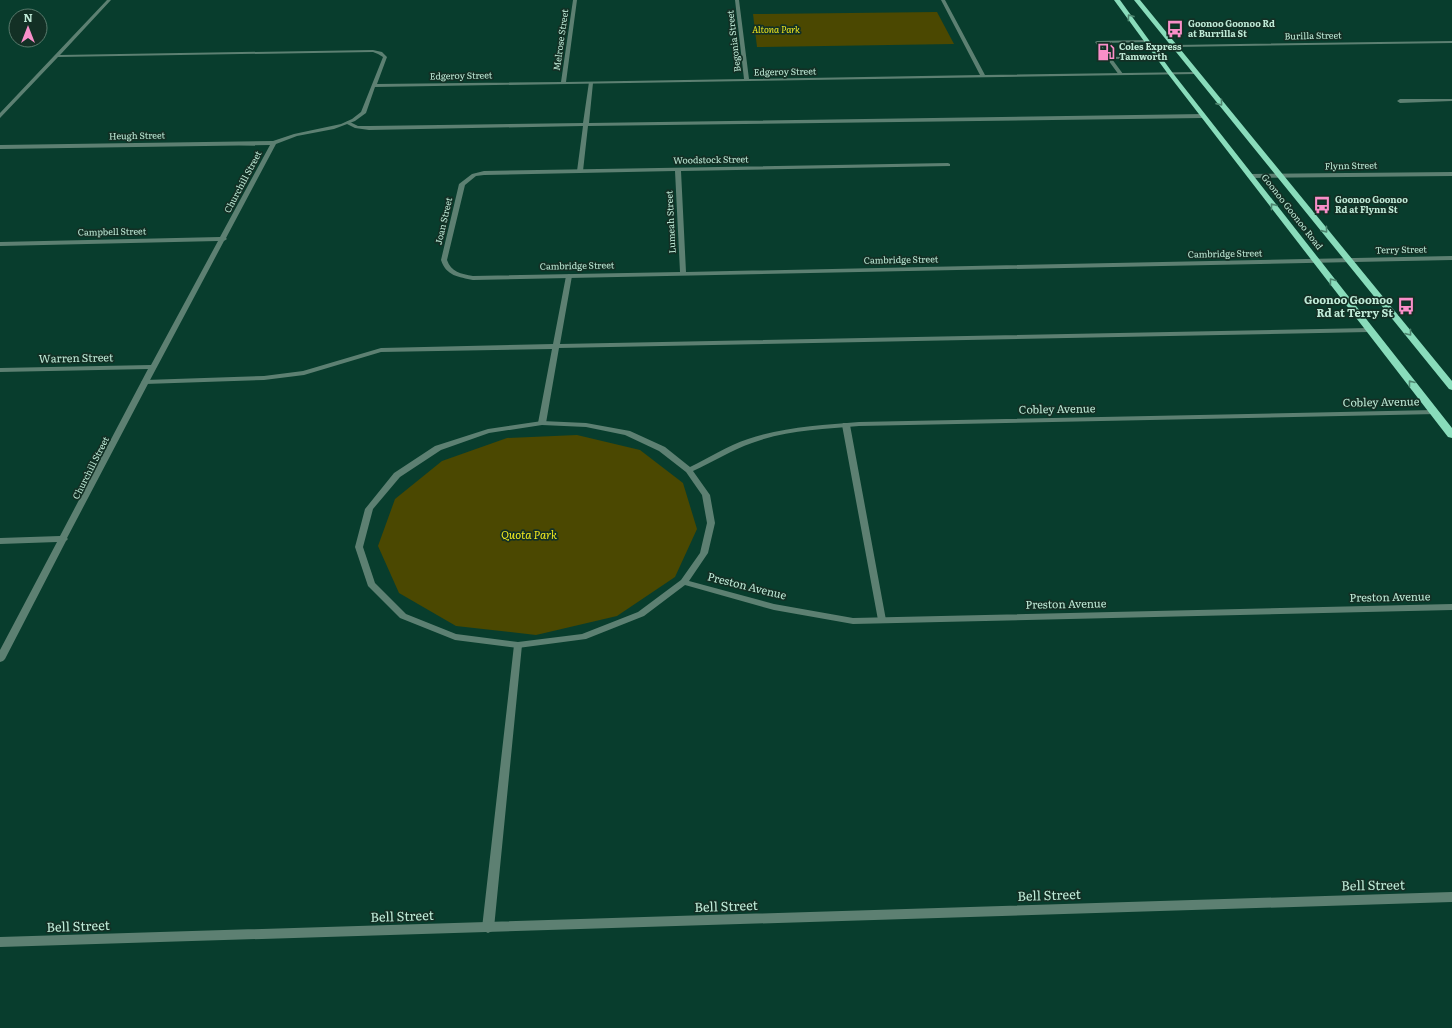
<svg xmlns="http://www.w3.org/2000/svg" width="1452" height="1028" viewBox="0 0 1452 1028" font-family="Literata,serif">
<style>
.green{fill:#4b4801}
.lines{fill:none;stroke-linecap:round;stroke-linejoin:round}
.service{fill:#5d8072;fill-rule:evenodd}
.minor{fill:#5d8072;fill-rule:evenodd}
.trunk{fill:#89dcbb;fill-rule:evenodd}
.oneway{stroke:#4e8670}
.labels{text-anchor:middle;stroke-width:3.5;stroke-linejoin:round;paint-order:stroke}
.far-poi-label{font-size:9px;font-weight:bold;fill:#bfead7;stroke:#133025;text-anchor:start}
.far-park-label{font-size:9px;font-style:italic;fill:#f2ea1e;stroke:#133025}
.far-street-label{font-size:9px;fill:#bfead7;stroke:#133025}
.poi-label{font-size:11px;font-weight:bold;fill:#bfead7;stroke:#133025;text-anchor:end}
.street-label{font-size:11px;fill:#bfead7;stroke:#133025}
.park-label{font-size:11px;font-style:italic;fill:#f2ea1e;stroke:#133025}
.near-street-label{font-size:13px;fill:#bfead7;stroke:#133025}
</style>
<rect width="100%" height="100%" fill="#083d2d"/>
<path class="green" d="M937,12L954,44L757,47L753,14Z
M577,435L640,450L683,483L697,529L675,577L617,616L536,635L456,626L399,593L378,546L395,499L442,461L507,438Z"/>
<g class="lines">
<path class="service" d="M1147,40H1149V42L1100,43L1110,57L1159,56L1161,57L1159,58L1112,59L1123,74L1121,75H1119L1095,42L1097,41Z
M589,82L593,83L589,123L1203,114L1206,116L1203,118L588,126L583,171L580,173L577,171L583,126L369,130L355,128L345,123L348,121L358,126H369L583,123Z
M569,274L572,276L560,344L1369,328L1372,330L1369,332L559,348L546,423L542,425L538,423L552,349L381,352L304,375L264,380L145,384L141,382L145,380L264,376L303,371L381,348L553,344L566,276Z
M843,423H849L850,425L886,620L885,622H879L878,620L842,425Z
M518,642L521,643L522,645L494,928L492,931L488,933L484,931L482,928L514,645L515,643Z"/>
<path class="minor" d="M107,0H111L60,55L373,50L382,52L387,57L377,84L561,82L573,0H577L566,82L744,79L735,0H739L749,79L980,75L941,0H945L985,75L1196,72L1198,73L1196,74L375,87L366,113L355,121L334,129L297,136L276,144L226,238L227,239L224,241L149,382L67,538L68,539L66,541L5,659L3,661L0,662V650L57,542L0,544V538L60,536L148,369L0,372V368L151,365L218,241L0,246V242L220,237L270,145L0,149V145L273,141L294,134L341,124L352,119L361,112L383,57L378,54L373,52L58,57L0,118V113Z
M1452,41V43L1174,47L1172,46L1174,45Z
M1452,99V101L1400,103L1397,101L1400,99Z
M948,163L950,164V166L681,171L686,272L1452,256V260L473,280C459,277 446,276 441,260L459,184L472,174L484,171ZM675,171L680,272L473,276C461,274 451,272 447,260L465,185L476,176L484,175Z
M1452,172V176L1250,178L1247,176L1250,174Z
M1434,410L1438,412L1437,414L859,426C823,429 786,430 752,443C732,450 713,462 693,471L710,495L715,523L708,553L689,581L774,604L853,618L1452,604V610L853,624L774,610L685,585L644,616L586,639L518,648L455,640L400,618L368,586L355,547L365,509L394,473L435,446L488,429L542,421L586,423L630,431L665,447L690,467C709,458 727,446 748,439C783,427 822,425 859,422ZM542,425L586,427L625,435L659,451L686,472L702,495L707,523L700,553L681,580L638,612L582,634L518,642L456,634L406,614L375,583L363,547L373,509L400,477L441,450L489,433Z
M1452,892V902L0,947V937Z"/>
<path class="trunk" d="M1114,0H1120L1172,72L1452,428V438L1448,437L1168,74Z
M1134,0H1140L1452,381V390L1449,389Z"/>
</g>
<defs><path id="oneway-chevron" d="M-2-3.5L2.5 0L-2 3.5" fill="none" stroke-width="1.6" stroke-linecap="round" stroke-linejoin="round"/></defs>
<g class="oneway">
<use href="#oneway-chevron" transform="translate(1130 17) rotate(-126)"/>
<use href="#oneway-chevron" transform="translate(1220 103) rotate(51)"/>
<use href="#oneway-chevron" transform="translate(1273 206) rotate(-128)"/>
<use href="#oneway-chevron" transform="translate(1325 230) rotate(51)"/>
<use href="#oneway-chevron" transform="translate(1332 281) rotate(-127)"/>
<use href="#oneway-chevron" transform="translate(1409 333) rotate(51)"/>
<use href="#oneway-chevron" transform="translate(1411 383) rotate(-128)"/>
</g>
<defs>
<g id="bus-bare" transform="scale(1.38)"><path d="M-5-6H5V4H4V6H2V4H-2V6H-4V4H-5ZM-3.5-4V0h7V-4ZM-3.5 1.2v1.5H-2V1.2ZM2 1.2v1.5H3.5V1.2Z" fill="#f98fc9" stroke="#133025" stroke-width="2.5" paint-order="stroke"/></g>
<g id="fuel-bare" transform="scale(1.38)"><path d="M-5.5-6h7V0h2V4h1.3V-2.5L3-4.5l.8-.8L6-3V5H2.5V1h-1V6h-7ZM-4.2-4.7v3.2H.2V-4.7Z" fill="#f98fc9" stroke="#133025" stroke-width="2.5" paint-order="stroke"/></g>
</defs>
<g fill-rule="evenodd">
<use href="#bus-bare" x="1175" y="29"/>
<use href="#fuel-bare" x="1106" y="52"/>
<use href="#bus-bare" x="1322" y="205"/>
<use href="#bus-bare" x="1406" y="306"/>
</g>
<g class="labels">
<g class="far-poi-label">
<text x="1188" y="27">Goonoo Goonoo Rd<tspan x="1188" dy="10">at Burrilla St</tspan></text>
<text x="1119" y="50">Coles Express<tspan x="1119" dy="10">Tamworth</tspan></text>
<text x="1335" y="203">Goonoo Goonoo<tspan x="1335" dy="10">Rd at Flynn St</tspan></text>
</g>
<g class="far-park-label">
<text x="776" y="33">Altona Park</text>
</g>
<g class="far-street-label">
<text transform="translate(1313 36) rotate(-1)" y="3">Burilla Street</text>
<text transform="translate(561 40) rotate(-82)" y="3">Melrose Street</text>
<text transform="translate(734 41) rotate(-97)" y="3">Begonia Street</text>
<text transform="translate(785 72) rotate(-1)" y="3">Edgeroy Street</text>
<text transform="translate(461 76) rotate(-1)" y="3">Edgeroy Street</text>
<text transform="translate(137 136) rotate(-1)" y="3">Heugh Street</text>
<text transform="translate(711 160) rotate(-1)" y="3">Woodstock Street</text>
<text transform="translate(1351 166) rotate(-1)" y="3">Flynn Street</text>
<text transform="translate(243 182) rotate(-62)" y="3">Churchill Street</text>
<text transform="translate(1292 212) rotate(52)" y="3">Goonoo Goonoo Road</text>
<text transform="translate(444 221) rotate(-77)" y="3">Joan Street</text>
<text transform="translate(671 222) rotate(-93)" y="3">Lumeah Street</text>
<text transform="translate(112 232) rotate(-1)" y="3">Campbell Street</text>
<text transform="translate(1401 250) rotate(-1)" y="3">Terry Street</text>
<text transform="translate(1225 254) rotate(-1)" y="3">Cambridge Street</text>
<text transform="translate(901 260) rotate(-1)" y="3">Cambridge Street</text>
<text transform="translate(577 266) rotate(-1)" y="3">Cambridge Street</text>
<text transform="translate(91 468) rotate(-63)" y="3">Churchill Street</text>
</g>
<g class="poi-label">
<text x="1393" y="304">Goonoo Goonoo<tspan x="1393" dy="13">Rd at Terry St</tspan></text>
</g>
<g class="street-label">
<text transform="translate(76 358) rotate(-1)" y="4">Warren Street</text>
<text transform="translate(1381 402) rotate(-1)" y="4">Cobley Avenue</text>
<text transform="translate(1057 409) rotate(-1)" y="4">Cobley Avenue</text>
<text transform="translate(747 586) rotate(14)" y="4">Preston Avenue</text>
<text transform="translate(1390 597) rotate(-1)" y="4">Preston Avenue</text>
<text transform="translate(1066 604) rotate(-1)" y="4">Preston Avenue</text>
</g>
<g class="park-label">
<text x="529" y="539">Quota Park</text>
</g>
<g class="near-street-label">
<text transform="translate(1373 885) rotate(-1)" y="5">Bell Street</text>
<text transform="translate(1049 895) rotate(-2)" y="5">Bell Street</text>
<text transform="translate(726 906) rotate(-2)" y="5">Bell Street</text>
<text transform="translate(402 916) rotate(-2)" y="5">Bell Street</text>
<text transform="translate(78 926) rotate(-2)" y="5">Bell Street</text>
</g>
</g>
<g transform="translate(28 28)"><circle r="19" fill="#133025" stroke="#587a6c"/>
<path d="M0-3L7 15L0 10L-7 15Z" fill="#f98fc9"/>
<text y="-6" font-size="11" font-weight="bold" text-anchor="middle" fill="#bfead7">N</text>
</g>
</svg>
